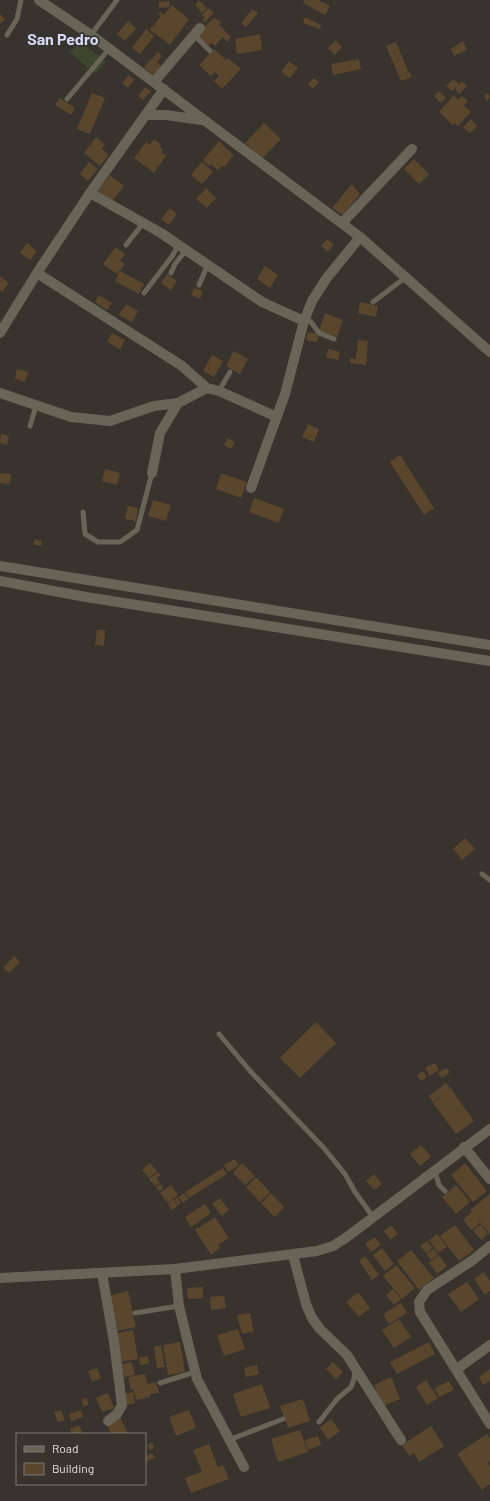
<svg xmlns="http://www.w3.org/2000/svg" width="490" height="1501" viewBox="0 0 490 1501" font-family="Barlow,sans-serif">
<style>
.green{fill:#3e4630}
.building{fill:#59462d}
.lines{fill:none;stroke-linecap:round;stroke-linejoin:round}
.service{stroke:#686558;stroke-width:5}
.minor{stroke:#686558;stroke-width:10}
.tertiary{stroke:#686558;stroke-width:10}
.labels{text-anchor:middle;stroke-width:3.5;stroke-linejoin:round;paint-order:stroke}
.quarter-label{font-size:16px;font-weight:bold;fill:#d3dbf8;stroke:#39332d}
</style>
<rect width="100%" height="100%" fill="#39332d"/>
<path class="green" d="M79,41L106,61L96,74L70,53Z"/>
<path class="building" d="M199,0L207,8L202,13L195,5Z
M304,0H318L330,6L325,15L303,3Z
M169,1L170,7L159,8V2Z
M172,5L189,19L170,45L150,30L161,16L158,14L160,12L164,15Z
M208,8L214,13L205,22L202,20L204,18L202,15Z
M252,9L258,13L246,27L241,23Z
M0,14L5,19L0,24Z
M305,17L321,25L320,29L303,23Z
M214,18L221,22L219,25L224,29L222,31L224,30L231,37L227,42L223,37L215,46L212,43L208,46L196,34Z
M128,21L136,29L125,41L117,34Z
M146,29L154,36L140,54L132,48Z
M260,34L262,50L237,54L235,39Z
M336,40L342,47L335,55L328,48Z
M463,41L467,50L454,56L451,49Z
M396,42L408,71L403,73L409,71L412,77L401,81L386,46Z
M214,49L226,60L228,58L241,69L222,89L214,81L219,76L215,72L211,76L199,65Z
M157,52L162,56L157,62L153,58Z
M152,58L164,68L156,77L144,67Z
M359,59L361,69L333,75L331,64Z
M289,61L298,68L290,78L281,72Z
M129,75L134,80L128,88L122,83Z
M314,78L319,82L313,89L308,84Z
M453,79L459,84L452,91L446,86Z
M462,81L467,86L459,94L455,89Z
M145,87L151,91L143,100L138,96Z
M439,91L446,98L441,103L434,96Z
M92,93L105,98L90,134L77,129Z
M487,93L490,96L487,102L484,96Z
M454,95L458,100L462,96L468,101L464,106L471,112L458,126L455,123L453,125L439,112Z
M60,98L75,108L71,115L55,105Z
M471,119L477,126L470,133L463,127Z
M264,123L281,139L262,159L245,143Z
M96,137L105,145L102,149L109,155L100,166L84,153Z
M154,139L161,145L160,147L163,150L161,152L166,156L154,173L134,158L146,142L150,145Z
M219,141L233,155L225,167L222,166L218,170L211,164L209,166L203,160Z
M414,159L429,174L419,184L404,169Z
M89,162L98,169L88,181L80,174Z
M202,162L213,172L202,184L191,175Z
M110,175L124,186L111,203L97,192Z
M352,184L360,194L343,215L332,208Z
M206,188L216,198L207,208L196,199Z
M170,208L177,214L169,225L161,219Z
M327,239L334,245L328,252L321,246Z
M27,243L37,251L30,260L20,253Z
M116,247L125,254L120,261L125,264L117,274L103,264Z
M265,266L278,275L270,288L257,279Z
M120,271L144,284L139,294L115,281Z
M167,274L177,281L171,290L161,283Z
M0,276L9,283L2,292L0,290Z
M194,288L203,291L200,299L191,295Z
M99,295L112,303L107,310L95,302Z
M360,302L378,306L376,317L358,313Z
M126,304L138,311L132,322L119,315Z
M325,313L343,320L337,337L319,331Z
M308,332L319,334L317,342L306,340Z
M112,333L125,340L120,349L107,342Z
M358,340L368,341L366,365L350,363V358L356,359Z
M328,349L340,352L338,360L326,357Z
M234,351L248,359L240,374L226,366Z
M212,355L223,361L214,377L203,371Z
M17,369L28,372L25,382L15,379Z
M308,424L319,429L314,442L302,437Z
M1,434L9,436L7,445L0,443Z
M228,438L235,442L231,449L224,445Z
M400,455L434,508L424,515L390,462Z
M105,469L120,473L117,485L102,481Z
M0,473L11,474L10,484L0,483Z
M221,473L247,482L241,498L216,489Z
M254,498L284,509L279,523L249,512Z
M153,500L171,505L166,521L148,516Z
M128,506L138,508L136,521L125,519Z
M35,539L42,541L41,546L33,544Z
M97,630H105L104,646L95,645Z
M465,838L475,849L462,860L453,849Z
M14,956L20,962L9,973L3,968Z
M316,1022L336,1043L300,1078L280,1058Z
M435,1063L439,1070L430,1076L425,1068Z
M446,1068L450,1072L442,1078L438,1073Z
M423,1071L427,1077L421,1081L417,1075Z
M446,1083L451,1089L433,1102L429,1096Z
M451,1089L474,1121L456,1134L433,1103Z
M421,1145L431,1157L420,1166L410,1154Z
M235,1159L239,1165L228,1172L224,1165Z
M150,1163L157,1171L149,1178L142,1170Z
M242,1163L255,1176L245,1185L233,1173Z
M465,1163L487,1191L473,1202L451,1175Z
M223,1168L227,1174L189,1198L185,1192Z
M158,1172L161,1175L156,1178L160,1183L155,1186L149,1179Z
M374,1174L382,1184L374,1190L366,1181Z
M256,1177L270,1192L260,1202L246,1187Z
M160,1184L164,1188L159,1191L156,1187Z
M171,1185L178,1195L168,1203L160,1193Z
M456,1185L470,1202L456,1214L442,1197Z
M184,1193L188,1199L183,1203L178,1197Z
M271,1193L284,1207L275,1217L261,1203Z
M490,1194V1234L478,1220L480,1223L471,1230L463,1219L472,1212L470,1210Z
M177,1197L181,1203L178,1205L174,1200Z
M220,1198L229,1210L222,1216L212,1204Z
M173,1200L178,1206L172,1210L168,1204Z
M205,1204L211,1213L191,1227L185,1217Z
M215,1217L229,1238L218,1245L220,1248L211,1255L195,1230Z
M481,1224L488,1234L481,1240L473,1230Z
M391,1225L398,1234L390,1240L384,1231Z
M455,1225L474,1250L459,1261L440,1236Z
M437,1234L447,1247L438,1253L429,1240Z
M375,1237L381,1245L371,1252L365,1244Z
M427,1241L433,1248L426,1253L420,1246Z
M382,1248L394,1264L385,1271L373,1255Z
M434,1249L438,1255L431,1260L426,1254Z
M411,1250L434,1278L419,1290L397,1261Z
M439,1255L447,1266L437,1274L429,1263Z
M365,1256L379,1275L372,1280L359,1261Z
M396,1265L415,1288L402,1299L383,1276Z
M484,1272L490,1281V1291L485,1295L474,1279Z
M467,1282L479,1299L461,1312L448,1294Z
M203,1287V1298L188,1299L187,1288Z
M393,1289L401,1299L394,1305L386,1295Z
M128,1291L136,1327L117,1331L109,1296Z
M358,1292L370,1308L359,1317L346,1302Z
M224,1296L226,1308L211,1310L210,1297Z
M401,1303L407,1313L389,1324L383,1314Z
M250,1313L254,1331L242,1334L237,1315Z
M399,1319L411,1337L394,1348L382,1330Z
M238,1329L245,1349L224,1356L217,1335Z
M133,1330L138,1359L120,1362L115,1333Z
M180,1342L185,1372L168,1375L163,1345Z
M429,1342L435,1354L397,1374L390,1362Z
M161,1345L165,1367L157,1368L154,1347Z
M148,1356L149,1364L140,1365L139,1358Z
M132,1362L135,1375L124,1377L121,1364Z
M333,1362L343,1372L336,1379L326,1369Z
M257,1365L259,1374L246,1377L244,1368Z
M97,1368L101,1378L92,1382L88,1371Z
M490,1369V1381L483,1385L479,1377Z
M145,1374L148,1387V1384L156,1382L159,1393L150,1394V1397L136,1400L133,1389L131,1390L128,1377Z
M391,1377L400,1399L383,1406L374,1385Z
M426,1380L438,1398L427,1405L416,1387Z
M449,1381L454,1390L439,1397L435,1388Z
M262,1384L270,1408L241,1417L233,1394Z
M133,1392L135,1403L126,1405L124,1394Z
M108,1393L114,1408L102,1412L96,1398Z
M87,1398L88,1405L83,1406L82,1399Z
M303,1399L310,1421L288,1428L280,1406Z
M61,1410L65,1420L58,1422L54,1412Z
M81,1410L83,1417L71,1421L69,1414Z
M189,1410L196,1428L176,1436L169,1417Z
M120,1417L128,1434H111L106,1424Z
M331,1419L340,1431L328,1440L320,1428Z
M79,1425L83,1434H72L70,1429Z
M431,1426L444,1446L419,1462L414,1453L409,1456L402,1445Z
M300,1430L308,1452L278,1462L271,1439Z
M487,1434L490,1439V1461L488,1462L490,1466V1484L482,1490L457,1454Z
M318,1436L321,1445L308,1450L305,1440Z
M152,1442L154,1448L150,1450L147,1445Z
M209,1444L218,1467L223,1465L229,1479L191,1493L185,1478L202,1472L193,1450Z
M152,1453L155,1458L146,1461L145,1457Z"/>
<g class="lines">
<path class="service" d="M7,35L17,19L21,0
M91,35L117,0
M194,35L210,51
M67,99L109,49
M126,245L144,222
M171,273L175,264L186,250
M199,285L208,264
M144,293L173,255L176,249L175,243
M373,302L406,277
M305,317L311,322L319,333L334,339
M219,391L230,372
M30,426L36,406
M83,512L85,534L98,542H120L137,530L152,473
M482,874L490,880
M219,1034L251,1072L323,1147L345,1174L355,1192L373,1217
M435,1171L439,1185L445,1191
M135,1313L179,1306
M160,1383L195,1372
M319,1422L337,1399L351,1387L354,1379L355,1370
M229,1440L283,1419"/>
<path class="minor" d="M39,0L91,35L360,237L490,352
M154,82L200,28
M164,89L90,193L37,273L182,366L207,388L219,391L277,417
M146,115H166L201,120
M90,193L161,233L262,302L304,321
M342,223L412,149
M0,333L37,273
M0,393L71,417L110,421L154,406L178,403L207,388
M152,473L160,433L178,403
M251,488L285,394L304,321L312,301L326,279L360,237
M0,566L490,645
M0,581L86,597L490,661
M464,1147L490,1179
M490,1246L473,1260L427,1290L419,1302L420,1312L490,1424
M293,1255L306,1304L312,1318L320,1329L347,1355L401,1440
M175,1269L179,1306L197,1379L244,1467
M102,1273L114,1342L122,1405L117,1414L108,1421
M457,1369L490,1345"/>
<path class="tertiary" d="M0,1278L175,1269L317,1251L333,1246L347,1237L490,1129"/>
</g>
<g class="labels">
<g class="quarter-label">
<text x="63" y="45">San Pedro</text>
</g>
</g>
<rect x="16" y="1433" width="130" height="52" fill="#39332d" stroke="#7e7973"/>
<rect x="24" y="1446" width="20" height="6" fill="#686558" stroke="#7e7973"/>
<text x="52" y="1453" font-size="12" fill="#e5e1dd">Road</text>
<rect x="24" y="1463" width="20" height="12" fill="#59462d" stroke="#7e7973"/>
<text x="52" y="1473" font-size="12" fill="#e5e1dd">Building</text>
</svg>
